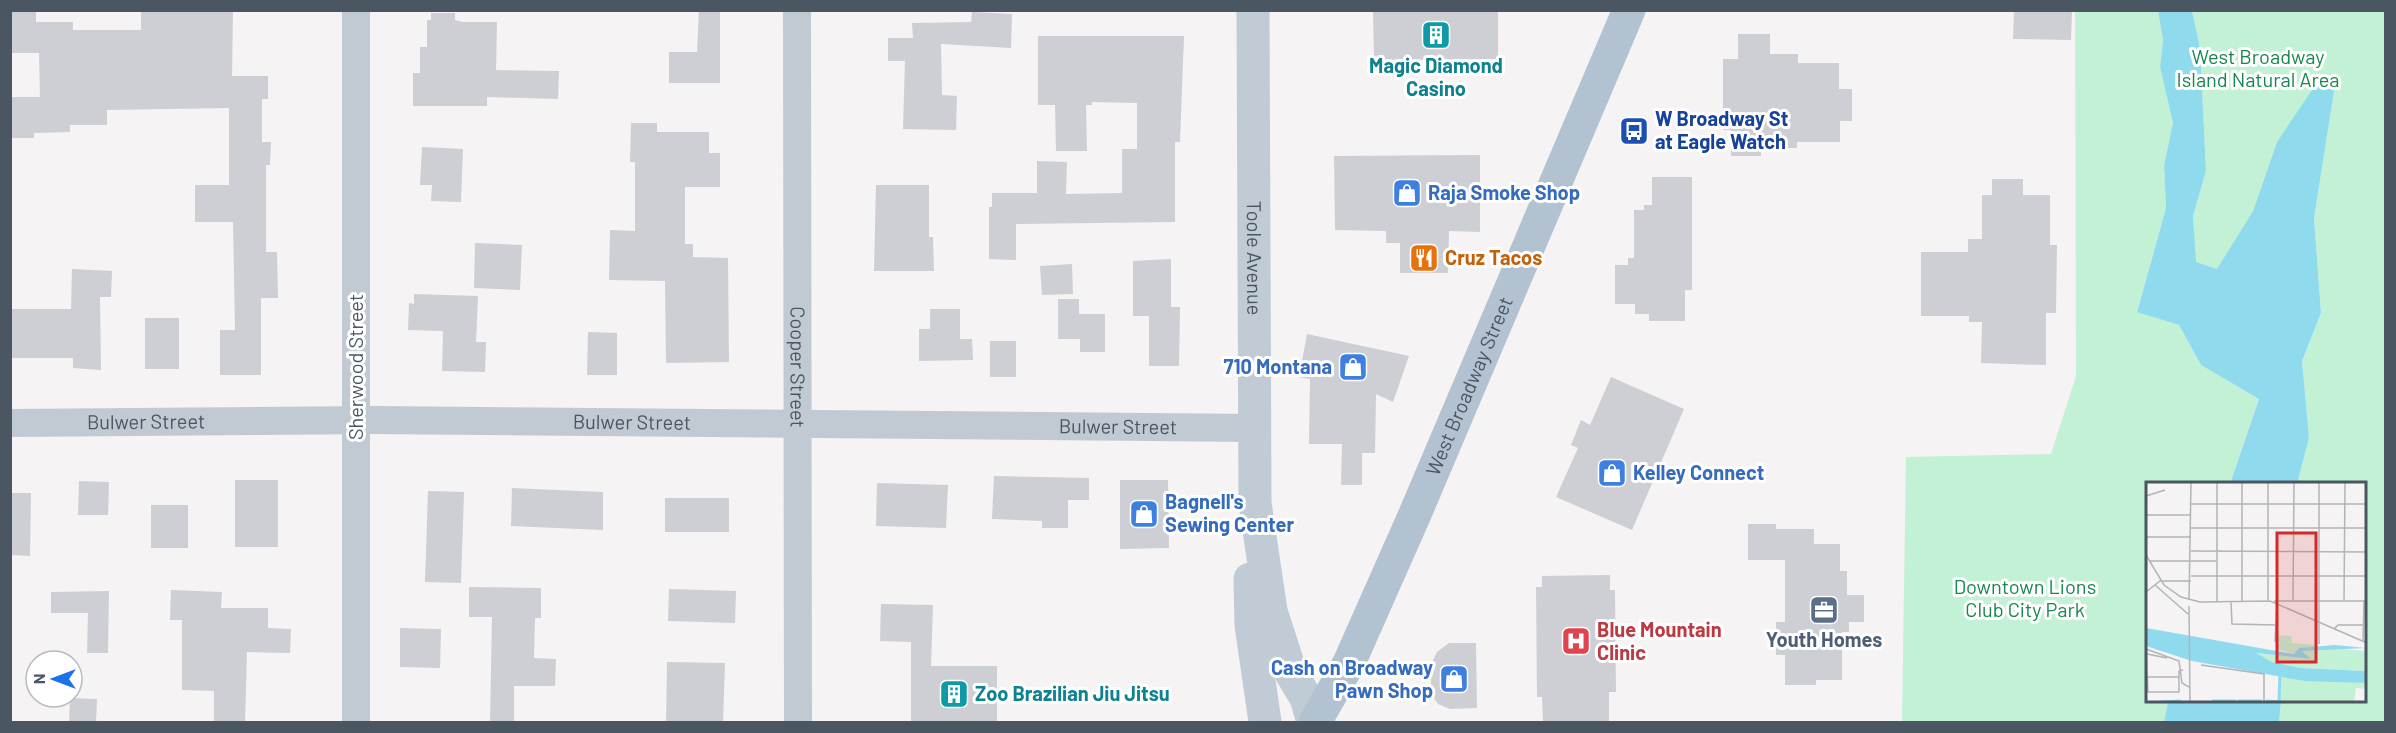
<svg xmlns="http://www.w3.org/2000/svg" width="2396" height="733" viewBox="0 0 2396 733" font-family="Barlow,sans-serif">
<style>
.green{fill:#c3f1d5}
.water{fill:#90daee}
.building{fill:#cdcfd5}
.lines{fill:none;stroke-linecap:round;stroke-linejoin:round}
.street{stroke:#c1cad2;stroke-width:28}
.secondary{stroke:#c1cbd6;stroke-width:33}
.primary{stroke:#b3c2d1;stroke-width:33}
.labels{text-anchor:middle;stroke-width:6;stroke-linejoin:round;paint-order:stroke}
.park-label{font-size:20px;fill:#17864f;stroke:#fff}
.culture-label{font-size:20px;font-weight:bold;fill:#0d838f;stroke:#fff}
.transit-label{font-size:20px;font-weight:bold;fill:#164399;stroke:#fff;text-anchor:start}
.shop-label{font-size:20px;font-weight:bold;fill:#366cbe;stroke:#fff;text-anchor:start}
.street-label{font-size:20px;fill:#4a5661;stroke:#fff}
.food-label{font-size:20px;font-weight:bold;fill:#c56008;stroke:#fff;text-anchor:start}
.health-label{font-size:20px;font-weight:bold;fill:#be3a42;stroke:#fff;text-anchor:start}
.service-label{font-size:20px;font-weight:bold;fill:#4e5e75;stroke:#fff}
.inset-river{fill:none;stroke:#90daee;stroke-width:3}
.inset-road{fill:none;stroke:#b1b4b9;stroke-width:1.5}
.view{fill:#d62828;fill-opacity:0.15;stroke:#d62828;stroke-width:3}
.inset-edge{fill:none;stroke:#4a5661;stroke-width:3}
</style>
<rect width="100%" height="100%" fill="#f5f3f3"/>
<path class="green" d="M2075,11H2158L2163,40L2160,67L2173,123L2164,165L2166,208L2137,311L2179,325L2201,365L2259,399L2230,484H2147V702H2168L2164,722H1902L1906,457L2051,454L2076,376Z
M2192,11H2385V722H2279L2281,702H2364V484H2297L2309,438L2302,361L2321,313L2314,218L2335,85L2277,142L2253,211L2217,270L2195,262L2193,216L2206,171L2200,48Z"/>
<path class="water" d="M2158,11H2192L2200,48L2206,171L2193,216L2196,262L2217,269L2253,211L2277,142L2320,78L2335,85L2314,218L2321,313L2302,361L2309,438L2297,484H2230L2259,399L2201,365L2179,325L2137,312L2166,208L2164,165L2173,123L2160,67L2163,40Z
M2168,702H2281L2279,722H2164Z"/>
<path class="building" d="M10,10H36V22H73V30H141V10H233L232,76H268V99H262V142H271L270,165H266V252H277L278,298H261V375H220V330H235L233,222H195V185H229V108L107,110V125H70V132L34,133V138H10V97H40L39,53H10Z
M699,10H720V83H669V52H697Z
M1373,10H1498V59L1374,60Z
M2014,10H2072L2071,40L2013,39Z
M972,12L1012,14L1011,48L941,44L942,95L957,96L956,130L903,129L905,61H888V38H913L912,23L971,22Z
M431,13H455V20L463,22H497L496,70L559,71L558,99L487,97V106H413V73H420V47H427V20H431Z
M1738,34H1770V54H1798V63H1839V89H1852V121H1840V142H1797V148H1761V156H1731V130H1723V59H1738Z
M1038,36H1184L1180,142H1175V222L1016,224V260L989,259V207H992V193H1037V161L1067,162L1066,194L1122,193V149H1137V103L1092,102V105H1086L1087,151H1056L1055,105H1038Z
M631,123H657V132H709V153H720V187H685V244H693V257L728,258L729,362L666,363L665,281L609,280L610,230L635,231V162H630Z
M422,147L463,149L461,202L431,201L432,185H420Z
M1480,155V232L1449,231L1448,273H1400V243H1386V231L1335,230L1334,156Z
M1652,177H1692V290H1685V321H1649V314H1635V304H1615V265H1628V258H1634V210H1644V205H1652Z
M1992,179H2023V195H2050V245H2057L2056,313H2046V365L1981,363L1982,322H1969V316H1921V252H1968V239H1982V195H1992Z
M876,185H929V237H933L934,271H874Z
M475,243L522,245L520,290L474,288Z
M1171,259V307H1180L1179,366H1149V316H1133V261Z
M1072,264L1073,294L1042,295L1040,266Z
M72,269L112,271L111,297H100L101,370L73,368V358H10V309H71Z
M414,294L478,296L476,342H486L485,372L442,371L443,331L408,330L409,303L414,304Z
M1058,299H1079V314H1105V352H1080V339H1058Z
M930,309H960V339H972L973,360L919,361V329H930Z
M145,318H179V369H145Z
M588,332L617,333V375H587Z
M1307,334L1409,356L1393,402L1376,394L1375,453H1362V485H1341L1342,444H1309L1310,379L1299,377Z
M990,341H1016V377H990Z
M1611,377L1684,409L1632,530L1556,497L1578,448L1571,445L1581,420L1590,425Z
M994,476L1089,478V500H1068V528H1042V521L992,519Z
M235,480H278V547H235Z
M1120,480H1168L1169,548L1120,549Z
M79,481L109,482L108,515H78Z
M877,483L948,485L946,528L876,526Z
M512,488L603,492V530L511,526Z
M428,491L464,492L461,583L425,582Z
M10,493H31L30,556L10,555Z
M665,498H729V532H665Z
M151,505H188V548H151Z
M1748,524H1776V529H1814V544H1840V571H1847V595H1864V622H1849V632H1842V680H1816V685H1785V655H1776V622H1785V560H1748Z
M1610,575V590H1615L1616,692H1609V723H1543L1542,697H1537L1536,587H1542V576Z
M469,587L541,588V618H535L534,658L556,659L555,686H514V723H490L492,617H469Z
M669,589L736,591L735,623L668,621Z
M171,590L222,592L221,608H268V628L291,629L290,653L247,652L245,723H214V691L182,690V620H170Z
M109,591L108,653H87L88,613H51V592Z
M881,604L933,605L931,666H997V723H911V642L880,641Z
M400,628L441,629L440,668L400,667Z
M1449,643H1476L1477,708L1450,709L1438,704L1431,694V664L1437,652Z
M667,662L725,663L723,723H666Z
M70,698L97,699L96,723H69Z"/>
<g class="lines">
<g class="street">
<path d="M356,10V722"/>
<path id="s1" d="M797,10L798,722"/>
<path id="s2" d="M10,423L375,420L1254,428"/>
</g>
<g class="secondary">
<path id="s3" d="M1253,10L1255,503L1271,611L1291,673L1306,698L1313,722"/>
<path d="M1250,579L1251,625L1265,722"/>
</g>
<path class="primary" id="s4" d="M1315,722L1349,663L1415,514L1629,10"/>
</g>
<defs>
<g id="building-square" transform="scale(1.5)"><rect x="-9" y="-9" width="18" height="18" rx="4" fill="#0f9aa8" stroke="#fff"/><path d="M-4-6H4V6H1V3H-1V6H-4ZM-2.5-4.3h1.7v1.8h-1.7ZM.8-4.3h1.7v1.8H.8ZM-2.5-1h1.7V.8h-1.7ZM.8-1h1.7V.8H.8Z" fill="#fff"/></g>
<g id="bus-square" transform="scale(1.5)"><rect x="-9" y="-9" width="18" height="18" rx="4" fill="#1a4fb4" stroke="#fff"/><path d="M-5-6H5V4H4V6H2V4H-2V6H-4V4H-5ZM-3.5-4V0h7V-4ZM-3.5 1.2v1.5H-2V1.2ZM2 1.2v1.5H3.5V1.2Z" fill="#fff"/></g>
<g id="shop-square" transform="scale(1.5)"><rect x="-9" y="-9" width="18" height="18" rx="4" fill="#3f7fe0" stroke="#fff"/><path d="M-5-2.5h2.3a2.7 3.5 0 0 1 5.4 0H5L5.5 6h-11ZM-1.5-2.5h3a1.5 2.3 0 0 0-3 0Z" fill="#fff"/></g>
<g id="restaurant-square" transform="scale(1.5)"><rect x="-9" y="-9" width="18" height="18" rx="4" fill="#e8710a" stroke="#fff"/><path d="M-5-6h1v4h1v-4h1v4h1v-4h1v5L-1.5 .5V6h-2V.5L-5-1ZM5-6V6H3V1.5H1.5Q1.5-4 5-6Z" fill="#fff"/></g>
<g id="office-square" transform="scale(1.5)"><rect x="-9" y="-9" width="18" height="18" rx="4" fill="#5c6f8a" stroke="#fff"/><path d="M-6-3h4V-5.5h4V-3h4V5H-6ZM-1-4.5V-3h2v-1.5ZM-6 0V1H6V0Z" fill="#fff"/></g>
<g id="hospital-square" transform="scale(1.5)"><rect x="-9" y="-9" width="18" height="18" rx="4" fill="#e0444e" stroke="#fff"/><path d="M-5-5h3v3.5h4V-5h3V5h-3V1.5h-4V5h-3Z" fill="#fff"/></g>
</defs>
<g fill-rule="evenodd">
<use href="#building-square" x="1436" y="35"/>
<use href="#bus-square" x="1634" y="131"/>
<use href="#shop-square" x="1407" y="193"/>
<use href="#restaurant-square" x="1424" y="258"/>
<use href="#shop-square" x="1353" y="367"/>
<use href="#shop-square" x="1612" y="473"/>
<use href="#shop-square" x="1144" y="514"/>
<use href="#office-square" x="1824" y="610"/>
<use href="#hospital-square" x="1576" y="641"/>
<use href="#shop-square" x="1454" y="679"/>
<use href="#building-square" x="954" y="694"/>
</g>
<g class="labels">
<g class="park-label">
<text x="2258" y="64">West Broadway<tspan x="2258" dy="23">Island Natural Area</tspan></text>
<text x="2025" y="594">Downtown Lions<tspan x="2025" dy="23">Club City Park</tspan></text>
</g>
<g class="culture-label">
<text x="1436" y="73">Magic Diamond<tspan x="1436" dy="23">Casino</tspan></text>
<text x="975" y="701" text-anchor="start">Zoo Brazilian Jiu Jitsu</text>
</g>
<g class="transit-label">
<text x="1655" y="126">W Broadway St<tspan x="1655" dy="23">at Eagle Watch</tspan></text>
</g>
<g class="shop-label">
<text x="1428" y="200">Raja Smoke Shop</text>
<text x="1332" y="374" text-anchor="end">710 Montana</text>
<text x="1633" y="480">Kelley Connect</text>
<text x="1165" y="509">Bagnell's<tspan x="1165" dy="23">Sewing Center</tspan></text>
<text x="1433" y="675" text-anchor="end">Cash on Broadway<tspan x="1433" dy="23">Pawn Shop</tspan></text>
</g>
<g class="street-label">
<text dy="7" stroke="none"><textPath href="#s3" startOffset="248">Toole Avenue</textPath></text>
<text dy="7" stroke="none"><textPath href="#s1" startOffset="357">Cooper Street</textPath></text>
<text transform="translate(356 367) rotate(-90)" y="7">Sherwood Street</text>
<text dy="7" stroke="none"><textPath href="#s4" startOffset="370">West Broadway Street</textPath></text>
<text dy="7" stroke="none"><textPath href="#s2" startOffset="136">Bulwer Street</textPath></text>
<text dy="7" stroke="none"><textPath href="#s2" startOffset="622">Bulwer Street</textPath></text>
<text dy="7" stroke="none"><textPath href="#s2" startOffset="1108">Bulwer Street</textPath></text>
</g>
<g class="food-label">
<text x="1445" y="265">Cruz Tacos</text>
</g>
<g class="health-label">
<text x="1597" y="637">Blue Mountain<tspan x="1597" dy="23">Clinic</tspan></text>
</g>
<g class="service-label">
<text x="1824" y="647">Youth Homes</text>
</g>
</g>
<g transform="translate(2146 482)">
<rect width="220" height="220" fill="#f5f3f3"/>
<path d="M130,153L145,154L146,161L171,163L173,166L152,168L149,172L130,167ZM187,166L220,169V189L155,186L126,180L109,171L165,177L156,169ZM133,192L157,198L220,201V207L210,206L208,220H138L133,218Z" fill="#c3f1d5"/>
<path d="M0,146L148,172L153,166L189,163L220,166L156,169L165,177L110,171L126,180L155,186L220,189V201L159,199L46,179L0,164Z" fill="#90daee"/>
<path class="inset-river" d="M66,219H90M92,219H116M120,219L138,220M133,219L134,190M15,220L35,219"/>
<path class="inset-road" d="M71,0V119M0,14L19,8M45,22H221M0,33H45M45,46H221M0,55H45M45,69L221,70M0,73L18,103L35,115L54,120L124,119L221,161M3,79H70M45,94H221M9,103L42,132M0,110L14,99H45M43,118L45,0M122,118V0M147,118L148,0M96,119V0M128,119H221M198,119L199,0M85,120L86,142L129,143M43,124L44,220M188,147L192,143H218M217,159L218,119M129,160L131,122M173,162V0M0,167L2,210H33V189L37,188M0,167L33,179L36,201L43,205M1,172L21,176M55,183L118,192V220M1,195H33"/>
<path class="view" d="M131,51H170V180H131Z"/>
<rect width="220" height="220" class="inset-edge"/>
</g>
<rect width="2396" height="733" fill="none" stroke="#4a5661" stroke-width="24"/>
<g transform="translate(54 679) rotate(270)"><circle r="28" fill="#ffffff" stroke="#b7bbc0" stroke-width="1.5"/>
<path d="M0-4.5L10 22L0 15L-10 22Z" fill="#1a73e8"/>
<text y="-9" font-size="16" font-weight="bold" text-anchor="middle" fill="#4a5661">N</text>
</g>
</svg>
